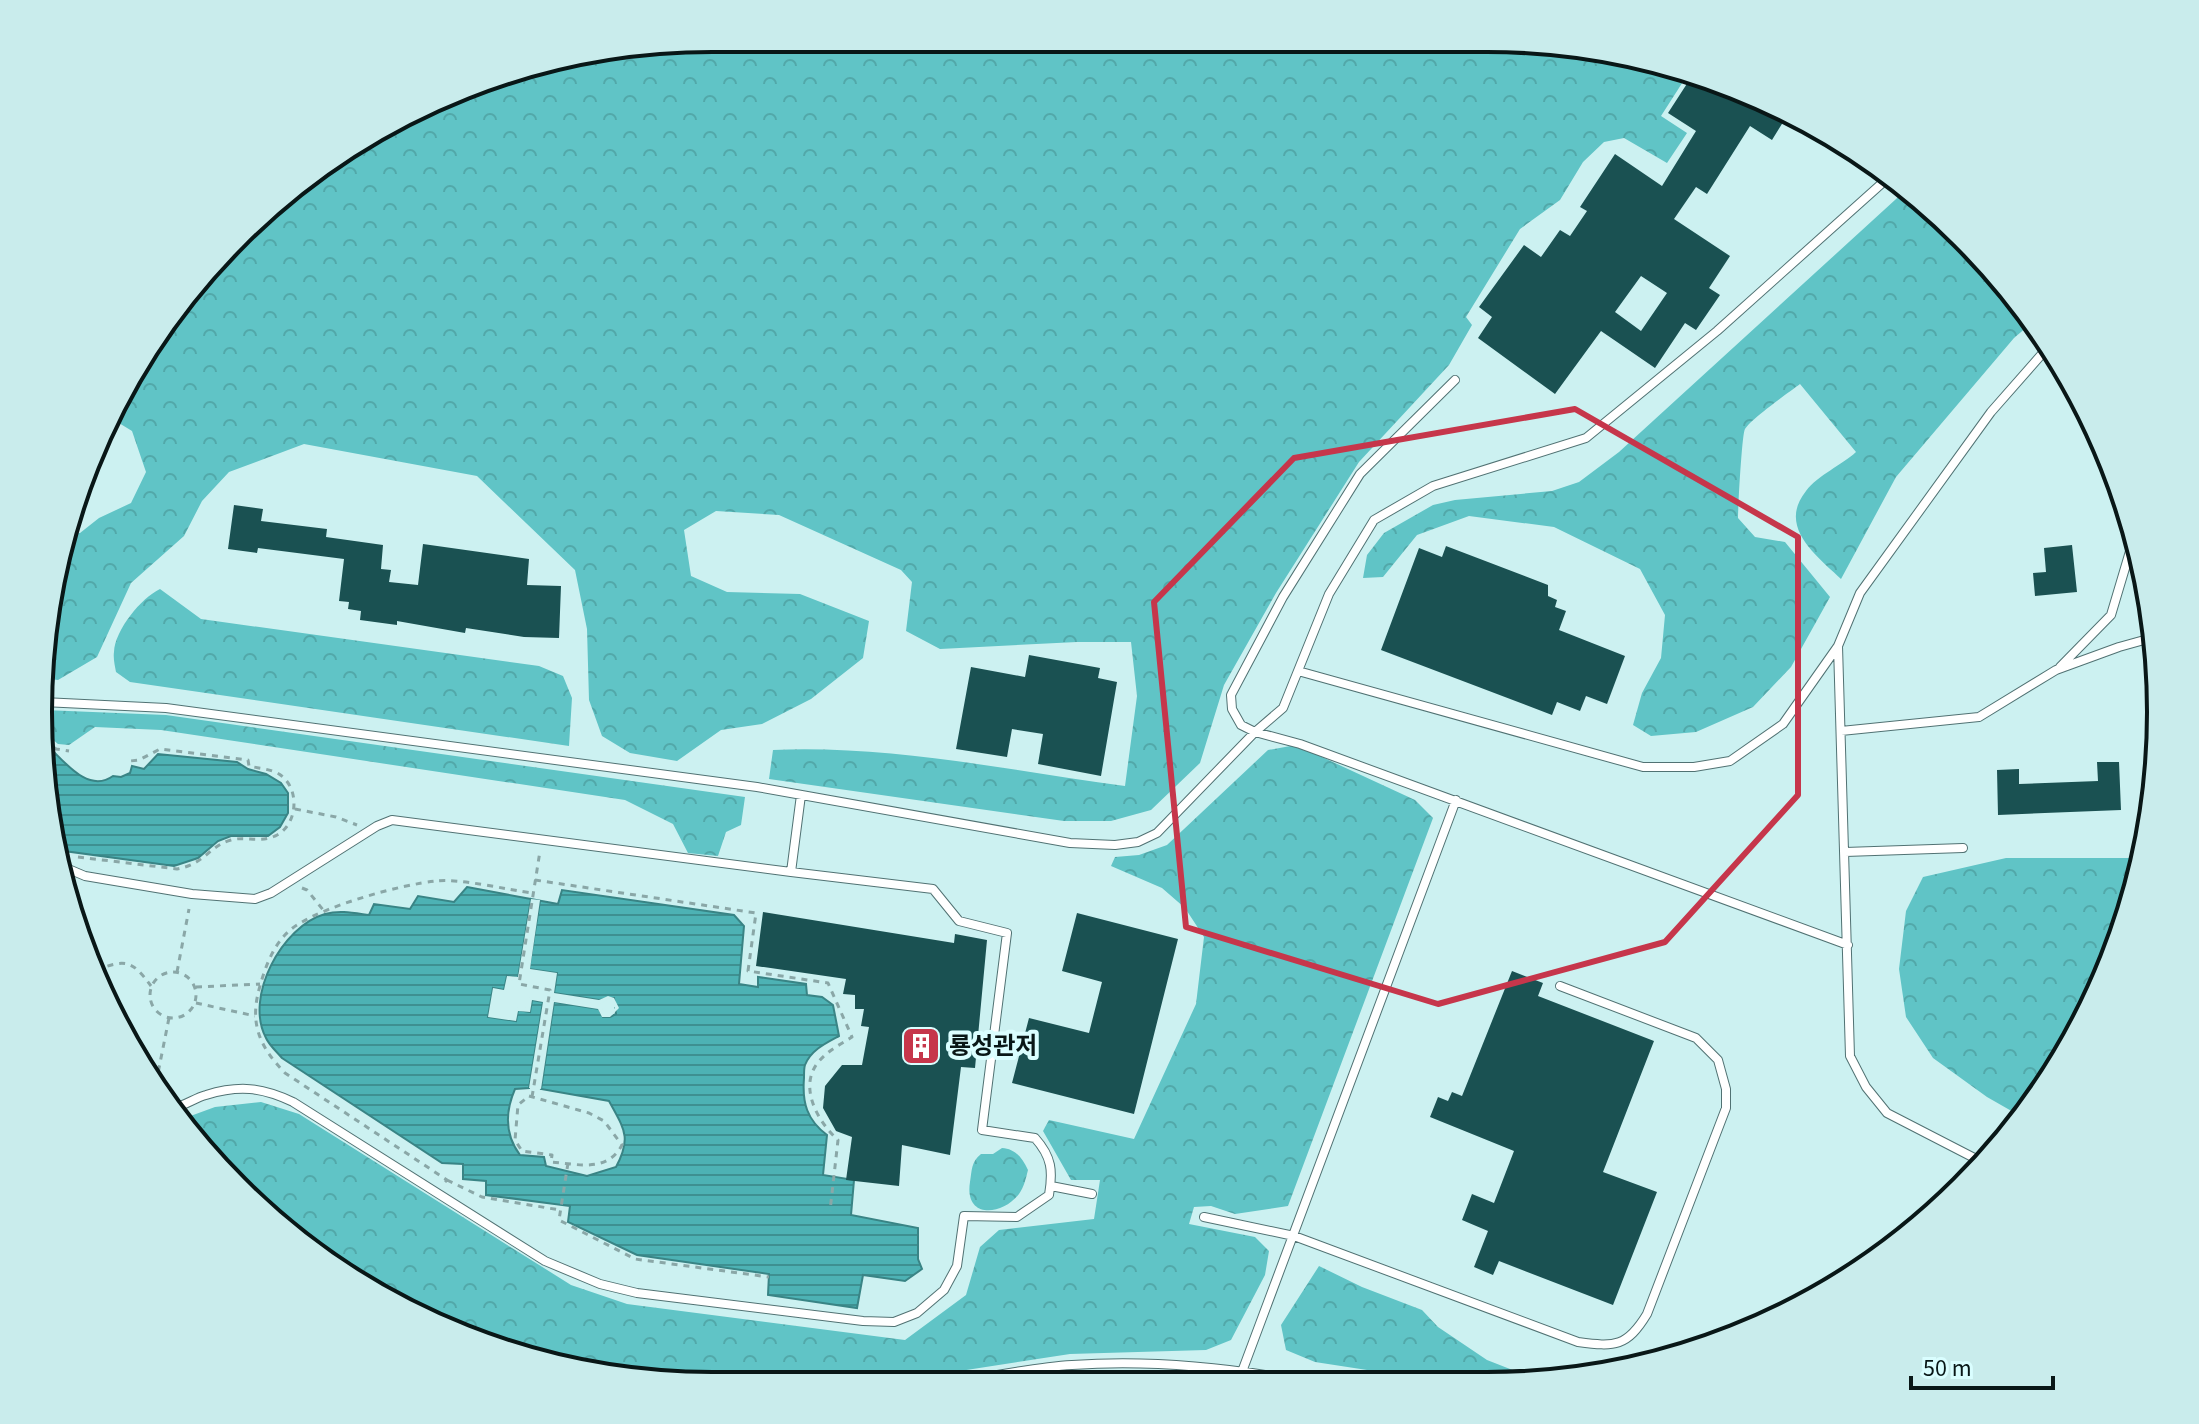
<svg xmlns="http://www.w3.org/2000/svg" width="2199" height="1424" viewBox="0 0 2199 1424" font-family="'Source Sans 3','Noto Sans KR',sans-serif">
<style>
.forest{fill:url(#forest-crowns)}
.water{fill:url(#water-rules);stroke:#398485;stroke-width:2;fill-rule:evenodd}
.pier{fill:#ccf1f1}
.building{fill:#1a5152;fill-rule:evenodd}
.lines{fill:none;stroke-linecap:round;stroke-linejoin:round}
.lane-casing{stroke:#517273;stroke-width:10}
.path{stroke:#8aa7a7;stroke-width:3;stroke-dasharray:6 6;stroke-linecap:butt}
.lane{stroke:#fff;stroke-width:8}
.marked{fill:none;stroke:#c6364b;stroke-width:6;stroke-linejoin:round}
.labels{text-anchor:middle;stroke-width:8;stroke-linejoin:round;paint-order:stroke}
.poi-label{font-size:24px;font-weight:bold;fill:#091717;stroke:#dafeff;text-anchor:start}
.rim{fill:none;stroke:#091717;stroke-width:4}
</style>
<defs>
<pattern id="forest-crowns" width="20" height="18" patternUnits="userSpaceOnUse" patternTransform="scale(2)"><rect width="20" height="18" fill="#60c4c6"/><path d="M2 6a3 3 0 1 1 6 0M12 15a3 3 0 1 1 6 0" fill="none" stroke="#52a8a9"/></pattern>
<pattern id="water-rules" width="6" height="5" patternUnits="userSpaceOnUse" patternTransform="scale(2)"><rect width="6" height="5" fill="#4db2b4"/><path d="M0 2.5h6" fill="none" stroke="#3e9091"/></pattern>
</defs>
<rect width="100%" height="100%" fill="#ccf1f1"/>
<path class="forest" d="M712,38L1575,44L1686,77L1661,116L1687,133L1667,163L1624,138L1604,142L1583,162L1560,200L1520,229L1466,317L1472,325L1449,365L1359,462L1276,593L1224,685L1200,763L1151,810L1111,821H1064L769,779L773,750C891,745 1008,770 1125,786L1137,696L1131,642H1077L940,649L906,631L912,582L901,570L779,515L716,511L684,530L691,576L727,592L800,594L869,621L863,658L811,699L762,724L721,730L677,761L630,753L602,736L589,700L587,629L575,570L477,476L304,444L229,472L202,501L184,536L131,583L97,657L58,680L40,678L39,668L67,532L80,533L99,518L131,503L146,472L132,431L114,420L178,301L337,152L496,74Z
M1907,189L1931,205L2021,301L2034,321L2014,338L1896,477L1841,579C1817,556 1777,527 1806,491C1818,475 1842,465 1856,452L1800,384C1788,393 1752,418 1745,429C1742,433 1738,507 1738,518L1755,537L1785,542L1830,597L1791,667L1753,707L1696,732L1651,736L1633,725L1642,693L1661,658L1665,615L1640,569L1554,527L1469,516L1417,535L1383,577L1363,578L1367,555L1384,533L1433,505L1455,500L1552,491L1579,482L1619,452Z
M160,589L201,619L539,666L563,676L572,698L569,746L130,682L116,672C115,666 113,658 114,652C115,630 141,598 160,589Z
M44,710L166,715L745,797L741,825L726,832L718,856L688,853L673,824L625,800L161,730L95,727L69,745L58,744L46,734Z
M1296,745L1415,800L1433,818L1288,1206L1235,1214L1211,1206L1194,1207L1189,1224L1255,1237L1269,1251L1265,1275L1231,1340L1206,1350L1070,1354L889,1382L624,1380L454,1335L268,1219L185,1118L215,1107L261,1102L299,1114L571,1285L627,1304L905,1340L966,1295L980,1247L999,1230L1094,1219L1100,1180H1071L1043,1131L1049,1120L1134,1139L1196,1004L1204,937L1185,908L1162,888L1111,866L1115,857L1139,855L1167,845L1268,750Z
M2006,858H2142L2125,928L2071,1049L2022,1117L1987,1097L1933,1058L1906,1017L1899,969L1906,911L1923,877Z
M1002,1148C1016,1149 1022,1158 1028,1170C1026,1178 1024,1187 1019,1194C1002,1216 964,1219 970,1182C972,1170 971,1162 981,1154H993Z
M1319,1266L1362,1287L1422,1310L1438,1327L1487,1360L1543,1382L1458,1384L1315,1362L1286,1350L1281,1325Z
M1070,1374L1179,1375L1252,1383L1019,1382Z"/>
<path class="water" d="M47,745C64,761 88,794 113,776L121,777L130,773L132,766L144,769L158,754L237,762L248,769L266,774L281,783L288,793V813L280,827L268,836H231L218,841L198,858L174,866L57,850Z
M467,887L558,904L562,890L734,915L744,926L739,984L758,987V977L806,984L807,995L822,997L833,1005L839,1036C826,1043 811,1050 805,1065C804,1067 804,1077 804,1078C802,1103 807,1120 827,1135L823,1175L854,1180L851,1215L918,1228V1259L922,1269L905,1281L863,1275L857,1308L768,1295L769,1274L637,1255L568,1222L570,1206L486,1195V1181L463,1179V1164L442,1163L282,1058C277,1052 269,1045 266,1038C244,997 282,926 325,914C340,910 354,913 369,915L374,904L410,909L418,896L454,902ZM531,899L540,901L529,969L557,973L554,993L599,1000L614,998L616,1014L610,1017H603L599,1009L554,1002L541,1089L609,1101C624,1129 632,1137 616,1167L587,1176L546,1166L544,1157L520,1155C505,1135 505,1112 515,1089L529,1088L543,1002L532,1000L530,1012L518,1010L516,1021L488,1017L493,988L504,990L507,976L518,978Z"/>
<path class="pier" d="M531,899L540,900L530,969L557,973L554,993L599,1000L608,996L614,998L619,1008L610,1017H602L598,1009L554,1002L541,1089L537,1088L551,1000L600,1005L605,1013H609L615,1008L608,1000L599,1004L552,997L550,993L552,976L526,971L534,903L522,979L519,982L510,980L506,994L496,993L493,1014L513,1017L516,1007L527,1008L530,997L547,1000L533,1088H529L543,1002L532,1000L530,1012L518,1011L516,1021L488,1017L493,988L504,990L507,976L518,977Z"/>
<path class="building" d="M1690,79L1790,111L1772,140L1750,126L1707,194L1696,187L1674,219L1730,256L1709,288L1720,295L1696,330L1685,323L1655,368L1601,331L1555,394L1478,338L1492,317L1479,307L1524,245L1541,257L1560,230L1570,236L1587,211L1580,207L1615,154L1662,186L1696,131L1668,113ZM1641,276L1667,293L1641,331L1615,312Z
M234,505L263,509L261,521L327,529L326,537L383,545L381,569L391,570L389,582L418,585L423,544L529,559L527,585L561,586L559,638L524,637L466,628L465,633L397,621V625L360,620L361,611L348,609L349,602L339,601L344,559L258,548L257,553L228,549Z
M2072,545L2077,592L2035,596L2033,573L2046,572L2044,548Z
M1446,546L1548,585V596L1557,600L1555,607L1566,611L1559,630L1625,656L1607,704L1586,696L1580,711L1557,702L1552,715L1381,650L1419,548L1442,557Z
M1029,655L1100,668L1098,678L1117,682L1101,776L1038,764L1043,734L1012,729L1007,757L956,749L971,667L1025,677Z
M2097,762H2119L2121,810L1998,815L1997,770L2019,769V784L2098,781Z
M763,912L954,943L955,934L987,940L975,1068L961,1067L950,1155L902,1145L899,1186L846,1180L852,1137L836,1131L823,1108L825,1086L842,1065H862L869,1027L861,1026L864,1009H855V995L843,994L846,979L756,966Z
M1077,913L1178,939L1134,1114L1012,1083L1029,1018L1089,1033L1102,982L1062,971Z
M1512,971L1543,983L1538,996L1654,1041L1603,1172L1657,1192L1613,1305L1499,1261L1493,1275L1474,1267L1488,1231L1462,1220L1472,1194L1494,1203L1514,1151L1430,1117L1438,1097L1448,1101L1452,1092L1462,1096Z"/>
<g class="lines">
<g class="lane-casing">
<path id="lane" d="M1455,380L1360,474L1283,597L1231,695L1232,709L1241,725L1255,732L1300,744L1848,945
M2121,493L2131,547
M2060,667L2111,615L2131,548L2137,536
M1298,671L1643,767H1694L1730,761L1783,724L1838,646
M43,702L166,708L757,787L1070,843L1115,845L1138,842L1157,833L1255,732L1283,708L1329,594L1374,520L1433,486L1586,438L1717,331L1889,177
M1841,731L1979,717L2056,670L2119,647L2155,637
M1845,852L1963,848
M59,865L85,876L192,894L255,899L271,893L377,826L392,820L791,872
M176,1107C186,1105 195,1098 206,1095C239,1085 261,1087 293,1102L545,1261L600,1284L637,1293L863,1321L894,1322L917,1313L944,1290L957,1266L964,1216L1017,1217L1049,1195C1053,1171 1052,1157 1035,1138L982,1130L1007,933L959,921L933,889L791,872L801,795
M1986,1164L1887,1113L1866,1087L1850,1056L1838,646L1860,593L1991,412L2049,346
M1051,1186L1092,1194
M1204,1217L1294,1236L1578,1342C1615,1347 1627,1347 1647,1314L1726,1108V1089L1718,1060L1696,1038L1560,986
M1243,1369L1456,800
M956,1382C995,1376 1034,1367 1072,1365C1155,1359 1236,1368 1317,1384"/>
</g>
<path class="path" d="M46,739L56,749L69,751
M295,809L336,817L357,825
M78,857L177,869C205,864 209,846 231,840C245,836 261,843 275,836C298,826 301,788 279,774C271,769 257,768 249,766L248,760L160,749L139,760L130,761
M535,880L756,913L748,971L828,983L852,1037C841,1044 829,1050 820,1060C797,1085 817,1121 838,1140L830,1211
M302,888L307,890L324,911
M66,897L76,885
M96,970C126,959 132,960 151,986
M150 995a23 23 0 1 1 46 0a23 23 0 1 1-46 0Z
M177,972L189,909
M196,987L260,984
M196,1003L255,1016
M156,1083L169,1018
M529,1096L589,1113L604,1121L622,1145C607,1173 578,1164 551,1162L552,1155L522,1151L515,1140L518,1105Z
M532,1097L550,990L519,984L540,851
M568,1163L559,1220L635,1259L769,1277
M447,1180L482,1197L560,1210
M445,1182L447,1180L285,1073C259,1046 249,1023 260,986C266,964 276,938 297,925C328,905 399,885 436,881C459,878 508,890 533,893"/>
<use href="#lane" class="lane"/>
</g>
<path class="marked" d="M1575,409L1798,537V795L1665,942L1438,1004L1186,927L1154,602L1294,458Z"/>
<defs>
<g id="building-square" transform="scale(2)"><rect x="-9" y="-9" width="18" height="18" rx="4" fill="#c6364b" stroke="#dafeff"/><path d="M-4-6H4V6H1V3H-1V6H-4ZM-2.5-4.3h1.7v1.8h-1.7ZM.8-4.3h1.7v1.8H.8ZM-2.5-1h1.7V.8h-1.7ZM.8-1h1.7V.8H.8Z" fill="#fff"/></g>
</defs>
<g fill-rule="evenodd">
<use href="#building-square" x="921" y="1046"/>
</g>
<g class="labels">
<g class="poi-label">
<text x="949" y="1054">룡성관저</text>
</g>
</g>
<path d="M0 0H2199V1424H0ZM712 52H1487A660 660 0 0 1 2147 712V712A660 660 0 0 1 1487 1372H712A660 660 0 0 1 52 712V712A660 660 0 0 1 712 52Z" fill="#c9ecec" fill-rule="evenodd"/>
<path class="rim" d="M712 52H1487A660 660 0 0 1 2147 712V712A660 660 0 0 1 1487 1372H712A660 660 0 0 1 52 712V712A660 660 0 0 1 712 52Z"/>
<path d="M1911 1376v12h142v-12" fill="none" stroke="#091717" stroke-width="4"/>
<text x="1923" y="1376" font-size="24" fill="#091717" stroke="#dafeff" stroke-width="6" paint-order="stroke">50 m</text>
</svg>
